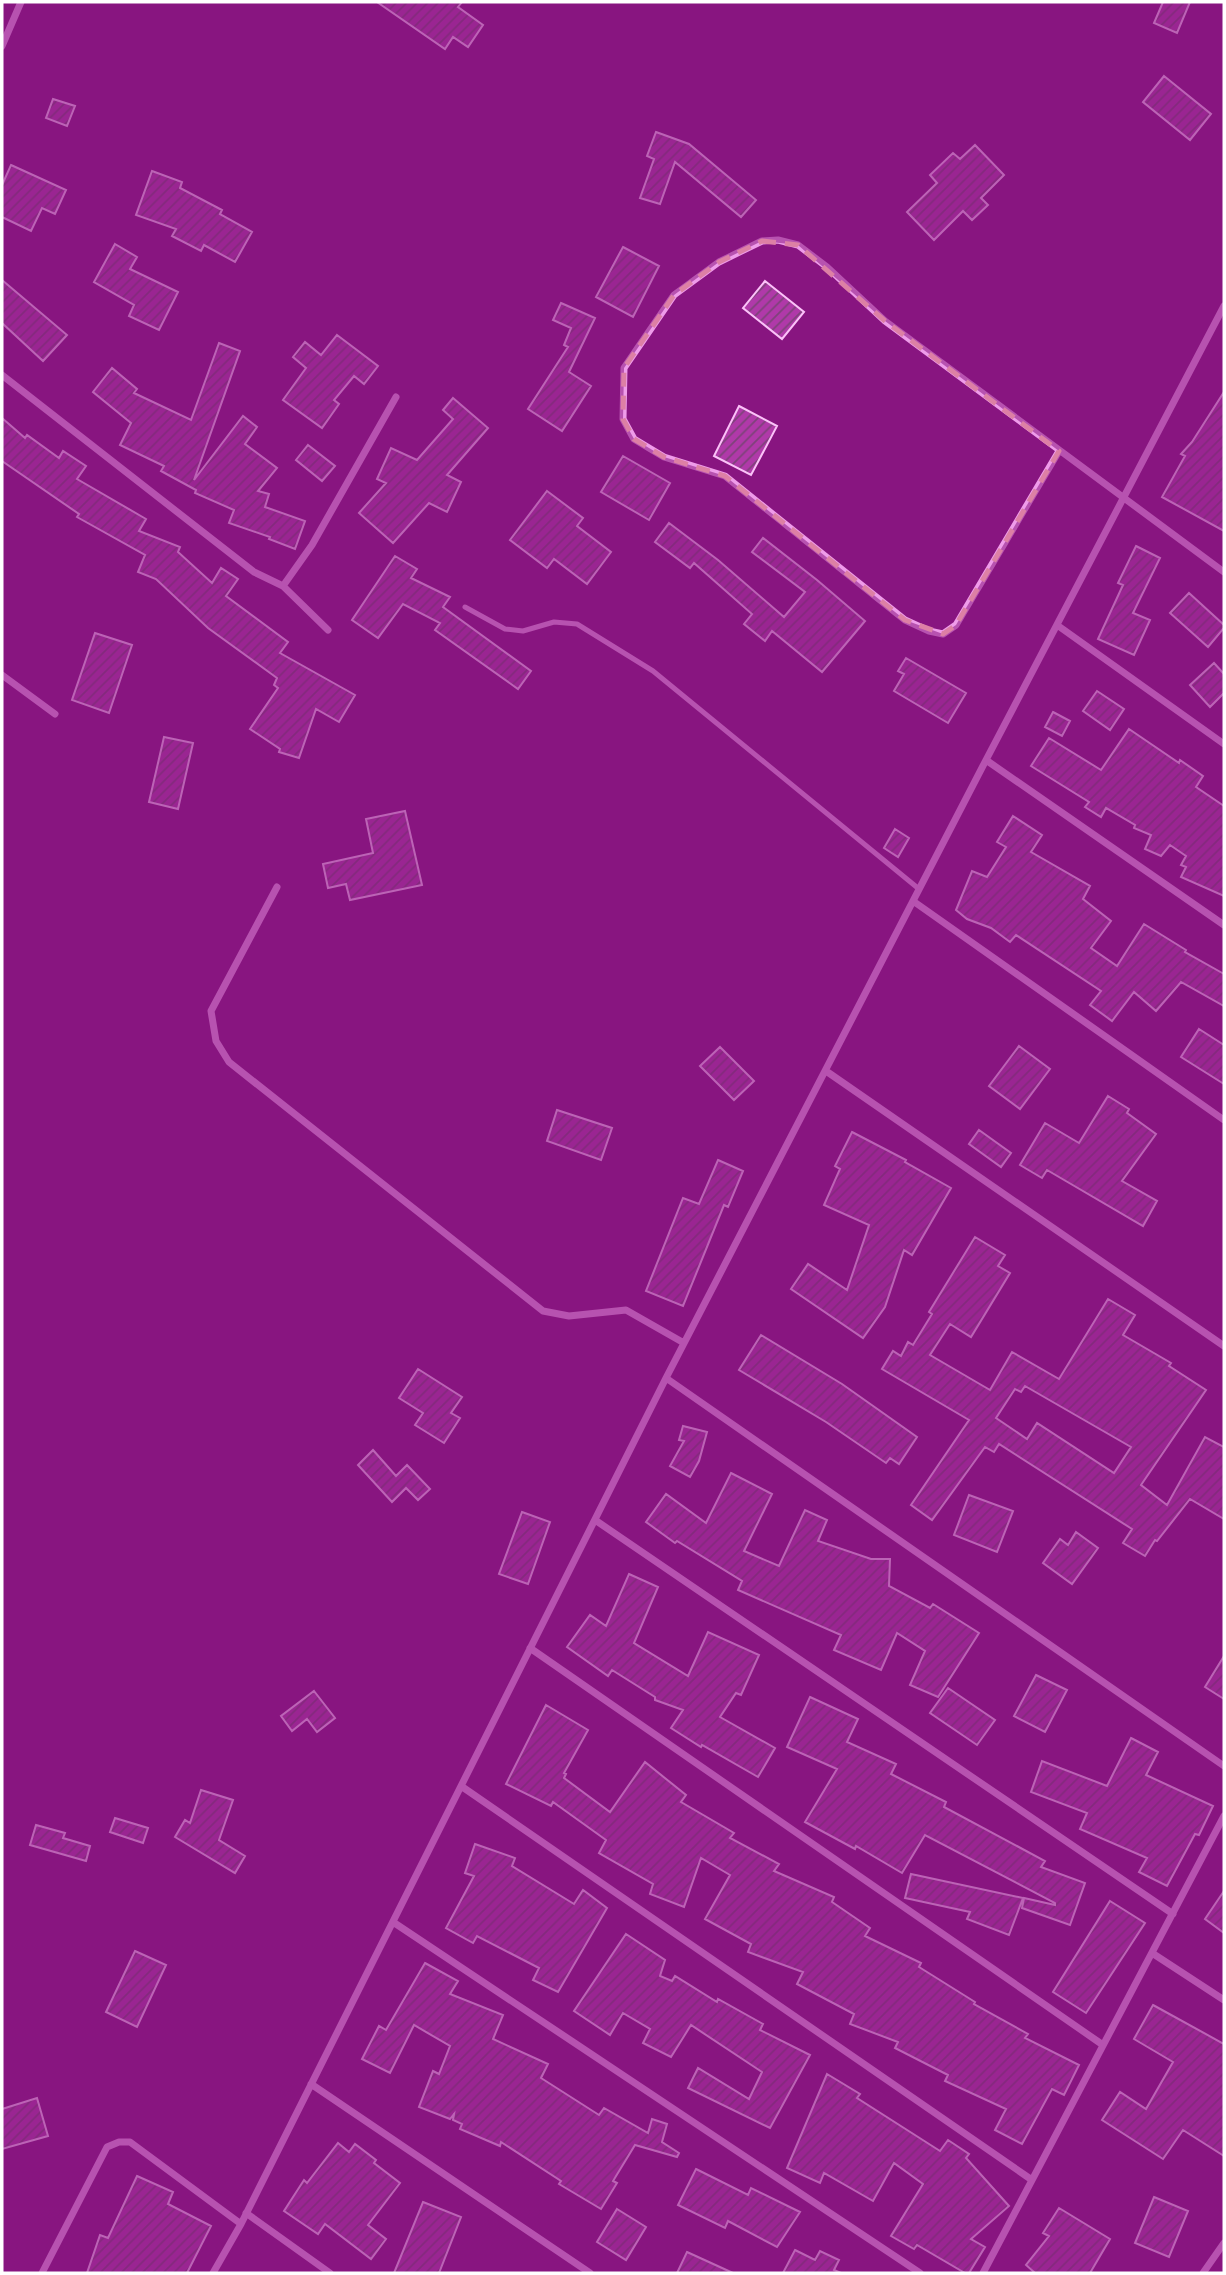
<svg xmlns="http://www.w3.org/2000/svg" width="1226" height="2275" viewBox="0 0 1226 2275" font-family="Ubuntu,sans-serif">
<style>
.building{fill:url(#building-hatch);stroke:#fbc2f8;stroke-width:2;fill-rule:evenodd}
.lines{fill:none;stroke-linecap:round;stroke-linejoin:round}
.lane{stroke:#ef9cea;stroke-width:5}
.street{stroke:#ef9cea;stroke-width:7}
.marked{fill:none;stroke:#dd80a5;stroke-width:5;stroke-dasharray:14 9;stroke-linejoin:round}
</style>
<defs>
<pattern id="building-hatch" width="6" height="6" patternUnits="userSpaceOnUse" patternTransform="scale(1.75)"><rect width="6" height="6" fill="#b039a9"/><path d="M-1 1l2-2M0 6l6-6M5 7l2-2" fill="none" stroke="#7e427a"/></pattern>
</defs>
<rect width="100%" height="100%" fill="#881580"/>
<path class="building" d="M377,2H462L458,7L483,25L468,47L453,37L445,49Z
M1163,2H1190L1177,33L1154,23Z
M1164,76L1211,114L1190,140L1143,102Z
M53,99L75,106L67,126L46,118Z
M656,132L689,144L756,200L741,217L675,162L660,204L640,198L654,159L647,156Z
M975,145L1004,175L981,198L988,205L972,220L963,211L934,240L907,212L937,183L930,175L953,153L960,159Z
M11,165L66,190L55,214L42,208L31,231L2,217V185Z
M152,171L182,182L180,188L222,210L220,214L252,232L235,262L204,245L201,251L172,236L176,229L136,215Z
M115,244L137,257L130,269L178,292L159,330L129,316L134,305L94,282Z
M623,247L659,266L633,317L596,297Z
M2,280L67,335L43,361L2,323Z
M765,281L804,312L782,339L743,308Z
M561,303L595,318L569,372L591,386L562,431L528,409L568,347L564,345L571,328L553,320Z
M337,335L378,366L364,384L354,376L334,400L339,404L322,428L283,400L306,368L293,357L305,342L321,355Z
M219,343L240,351L194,480L243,416L257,427L245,444L277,468L258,491L269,494L265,507L305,521L295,549L269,539L270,537L229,523L234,510L195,493L196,490L161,471L164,466L120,445L131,423L93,392L112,368L137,389L134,393L191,420Z
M1224,392V531L1162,497L1185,456L1181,454L1192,442Z
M453,398L488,428L447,475L461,482L447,512L429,503L393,543L359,513L386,483L377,479L391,448L417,460L453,419L443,410Z
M739,406L777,426L751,475L714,456Z
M2,418L25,438L27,435L59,458L63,451L86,466L77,479L146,519L139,531L180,547L178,552L212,583L221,568L238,579L226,596L288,642L280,653L355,695L339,722L316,709L299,758L279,752L280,749L250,729L278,688L274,685L277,678L208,628L156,579L138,572L145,555L77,517L79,514L2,461Z
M308,445L335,466L322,481L296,460Z
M623,456L670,483L649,520L601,492Z
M547,491L583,518L577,526L611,552L587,584L554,559L547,568L510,540Z
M669,523L718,560L784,617L805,592L752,552L763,538L817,580L865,621L822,672L772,631L765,641L744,624L752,614L694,563L690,568L655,542Z
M1136,546L1160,558L1133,613L1150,620L1134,655L1098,639L1123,585L1118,583Z
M395,556L417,569L411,578L450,597L443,607L531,671L518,689L435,630L440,623L403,604L378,638L352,620Z
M1189,593L1224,625V628L1208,647L1170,613Z
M95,633L132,645L109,713L72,700Z
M906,658L966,693L948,723L894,691L904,674L898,671Z
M1214,663L1224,674V693L1210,707L1190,685Z
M1097,691L1124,709L1110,730L1083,711Z
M1053,712L1070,721L1062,736L1045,727Z
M1129,729L1179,763L1180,760L1203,776L1196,787L1224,806V896L1181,877L1186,867L1181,865L1186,856L1170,845L1161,856L1145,849L1151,835L1134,828L1135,825L1106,808L1101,817L1085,807L1089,802L1031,766L1049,738L1101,770Z
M164,737L193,743L178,809L149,802Z
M405,811L422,885L350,900L346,884L328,888L323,864L373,853L366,819Z
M1013,816L1042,835L1031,852L1090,886L1083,899L1111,921L1091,948L1117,966L1144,924L1186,950L1185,952L1224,974V1006L1181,982L1156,1011L1134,992L1112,1021L1090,1005L1101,991L1016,935L1010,942L991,928L967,919L956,910L972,871L987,877L1006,847L997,842Z
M895,829L909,838L898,857L884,848Z
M1199,1029L1224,1045V1084L1181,1057Z
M1019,1046L1050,1069L1020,1109L989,1086Z
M720,1047L754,1081L734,1100L700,1066Z
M1108,1096L1129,1109L1127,1113L1156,1134L1122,1181L1157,1201L1143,1226L1047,1170L1042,1178L1020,1165L1045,1123L1079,1143Z
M557,1110L612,1128L601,1160L547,1141Z
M979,1130L1011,1153L1001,1167L969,1144Z
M852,1132L906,1160L905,1162L951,1188L912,1255L904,1250L885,1307L863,1338L791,1289L808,1264L847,1290L869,1225L824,1205L840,1169L835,1166Z
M718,1160L743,1171L728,1207L724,1205L683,1306L646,1291L683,1198L699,1204Z
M975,1237L1005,1255L998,1266L1010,1273L971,1337L950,1324L930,1355L990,1390L1012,1352L1059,1379L1108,1299L1135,1315L1123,1335L1171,1363L1169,1366L1206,1390L1141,1485L1167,1505L1205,1437L1224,1447V1519L1190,1499L1157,1541L1155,1540L1145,1556L1123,1543L1132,1529L999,1444L994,1452L985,1447L932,1520L911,1505L969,1420L882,1369L893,1351L901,1356L908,1342L913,1345L932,1314L929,1312ZM1025,1386L1131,1447L1114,1473L1037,1423L1027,1439L996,1418L1015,1389L1021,1392Z
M761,1335L842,1384L917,1437L899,1464L890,1458L886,1463L826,1422L739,1370Z
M418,1369L462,1397L451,1413L460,1418L444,1443L415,1425L423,1413L399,1398Z
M683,1426L707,1432L699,1461L690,1477L670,1466L684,1441L679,1440Z
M373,1450L396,1476L407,1465L430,1489L418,1500L406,1488L392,1502L358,1465Z
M731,1473L772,1494L744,1551L779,1566L805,1510L827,1520L818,1541L871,1559H890L889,1586L930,1608L933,1604L979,1633L938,1697L910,1685L925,1651L897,1633L881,1670L834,1650L841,1635L738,1590L742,1581L677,1541L675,1543L646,1522L666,1494L706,1523Z
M969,1495L1013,1511L997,1552L954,1535Z
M522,1512L550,1522L528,1584L499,1574Z
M1076,1532L1098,1548L1072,1584L1043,1563L1060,1539L1068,1545Z
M629,1574L658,1587L634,1643L688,1676L708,1632L759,1655L741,1695L736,1693L720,1717L775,1748L758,1777L702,1745L701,1747L671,1728L683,1710L655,1700V1697L612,1670L608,1676L567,1647L590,1615L606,1626Z
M1224,1656V1699L1205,1687Z
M1036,1675L1067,1690L1045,1732L1014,1716Z
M948,1688L995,1720L977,1745L930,1713Z
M314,1691L335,1718L317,1732L307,1719L292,1731L281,1716Z
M810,1697L858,1719L847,1742L896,1764L891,1774L946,1802L944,1807L1045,1861L1041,1867L1085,1883L1070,1925L1022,1908L1024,1898L1055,1905V1903L925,1835L902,1873L856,1846L855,1849L805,1822L837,1769L787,1747Z
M546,1705L588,1730L564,1773L566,1774L564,1778L610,1812L645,1762L686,1795L681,1802L734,1833L730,1838L779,1864L774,1871L834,1897L832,1902L870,1928L865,1936L921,1963L919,1967L975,2002L974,2004L1028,2034L1025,2038L1079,2065L1064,2095L1052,2089L1022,2144L995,2130L1006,2109L945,2081L948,2075L895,2048L898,2042L850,2024L854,2014L797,1984L803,1972L748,1952L751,1944L705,1919L730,1875L701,1858L684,1907L650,1894L653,1884L599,1853L606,1840L553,1802L551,1806L506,1784Z
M1131,1738L1158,1752L1146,1775L1213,1806L1199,1835L1195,1834L1167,1886L1139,1872L1147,1858L1080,1829L1087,1813L1031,1792L1042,1761L1107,1786Z
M201,1790L233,1800L219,1840L245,1856L235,1873L175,1837L185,1820L190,1823Z
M115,1818L148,1828L143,1843L110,1832Z
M36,1825L65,1833L63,1838L90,1846L86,1861L30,1845Z
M475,1844L515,1858L512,1866L574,1904L583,1890L607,1908L558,1992L533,1980L539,1968L477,1936L473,1943L446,1928L474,1876L465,1873Z
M911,1874L1023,1898L1009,1935L967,1919L970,1912L905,1898Z
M1224,1891V1933L1205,1919Z
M1110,1901L1145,1923L1086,2013L1053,1992Z
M626,1934L665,1960L660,1976L672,1981L675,1976L717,2002L718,1999L763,2024L760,2030L810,2055L770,2128L688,2088L698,2068L749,2099L762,2072L691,2025L671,2057L643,2043L650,2029L623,2013L610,2035L574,2011Z
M135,1951L166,1965L137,2027L106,2012Z
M425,1963L458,1981L450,1994L503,2015L493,2039L548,2064L541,2078L599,2115L604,2108L648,2133L652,2119L667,2124L662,2142L679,2153L677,2157L635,2145L613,2181L617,2183L601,2209L559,2184L561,2181L501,2142L500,2146L460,2129L462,2124L453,2120L454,2114L450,2119L419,2107L433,2071L439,2074L450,2046L414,2025L390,2073L362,2059L379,2026L386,2030Z
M1153,2005L1224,2044V2156L1183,2130L1163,2159L1102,2120L1120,2092L1146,2109L1173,2062L1134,2039Z
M827,2074L860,2094L857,2098L940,2151L948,2140L969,2154L966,2158L1009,2206L971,2239L985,2247L969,2273H965L917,2245L914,2249L891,2236L923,2184L894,2163L873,2201L824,2173L820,2183L787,2168Z
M37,2098L48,2136L2,2149V2109Z
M338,2143L349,2152L355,2144L376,2160L374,2163L400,2183L368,2225L386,2239L371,2259L325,2224L318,2234L284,2211L304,2180L307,2183Z
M696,2169L748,2195L751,2188L800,2212L777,2247L728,2221L725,2228L678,2205Z
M137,2176L173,2192L168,2204L211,2226L187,2273H87L100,2235L108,2238Z
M1154,2197L1188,2211L1169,2257L1135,2243Z
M423,2202L461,2217L439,2273H394Z
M1059,2208L1110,2239L1090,2273H1035L1026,2265L1049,2236L1043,2233Z
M617,2209L646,2227L626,2260L597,2242Z
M795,2250L815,2260L820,2251L839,2260L834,2270L841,2273H783Z
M687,2252L733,2273H677Z"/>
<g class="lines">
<path class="lane" d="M465,607L505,629L523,631L554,622L577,624L653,671L919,889"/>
<path class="street" d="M2,46L21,2
M2,375L254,572L283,586L312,545L396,397
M1059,451L956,625L943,634L929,631L905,620L725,476L664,457L634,439L623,419L624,368L674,295L719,262L762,241L778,240L798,245L827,267L885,321L1224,572
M283,586L328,630
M1057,625L1224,744
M2,675L55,714
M986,760L1224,925
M277,887L211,1011L216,1041L229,1062L543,1311L569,1316L626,1310L684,1343
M913,901L1224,1120
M826,1071L1224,1346
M666,1378L1224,1766
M595,1520L1173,1914
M530,1648L1103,2045
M461,1786L1032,2180
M393,1922L920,2273
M1152,1953L1224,2000
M311,2084L590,2273
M246,2213L330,2273
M42,2273L107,2147L119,2142H130L241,2224
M213,2273L241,2224L666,1378L986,760L1224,306
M983,2273L1224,1816
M1203,2273L1224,2243"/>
</g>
<path d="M0 0H1226V2275H0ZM762,241L798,245L885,321L1059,451L956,625L943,634L905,620L725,476L664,457L634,439L623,419L624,368L674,295L719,262Z" fill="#881580" fill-opacity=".55" fill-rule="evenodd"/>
<path class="marked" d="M762,241L798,245L885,321L1059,451L956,625L943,634L905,620L725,476L664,457L634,439L623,419L624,368L674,295L719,262Z"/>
<rect width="1226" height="2275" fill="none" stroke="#ffffff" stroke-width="7"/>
</svg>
